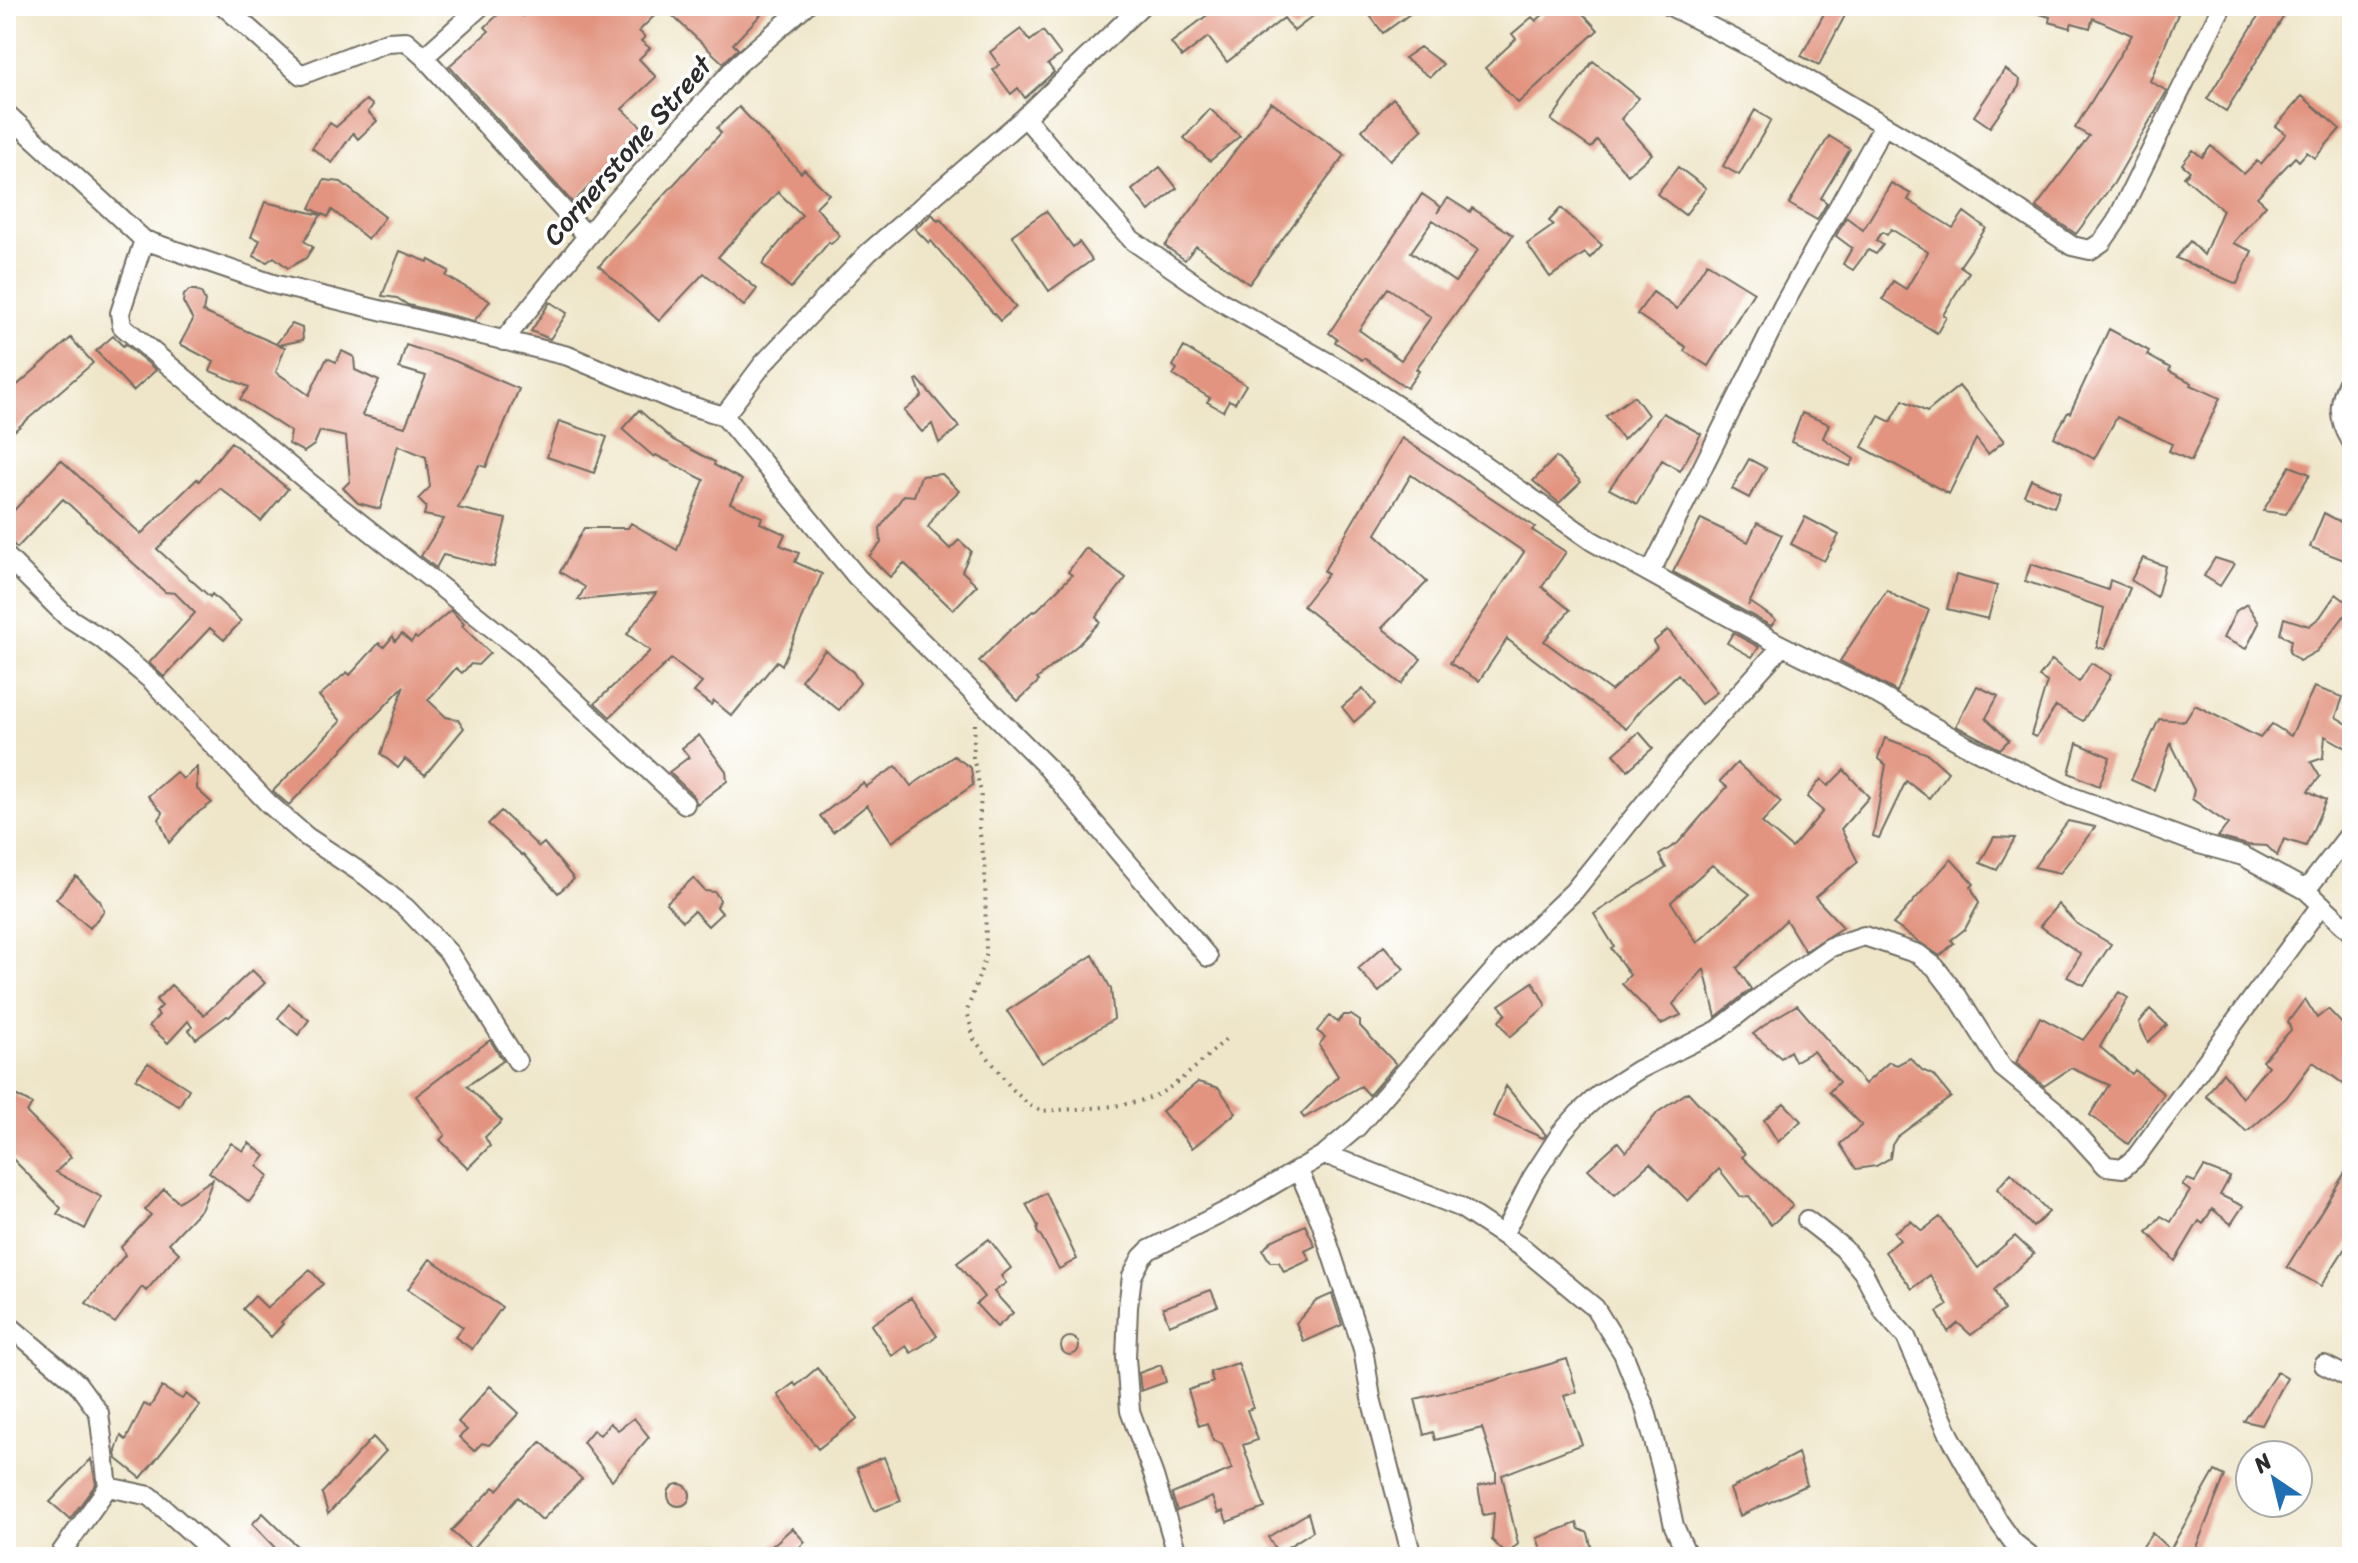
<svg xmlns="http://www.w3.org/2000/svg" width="2358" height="1563" viewBox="0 0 2358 1563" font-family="Sriracha,sans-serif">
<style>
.building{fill:#e29480;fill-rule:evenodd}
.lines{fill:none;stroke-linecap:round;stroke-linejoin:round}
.minor-casing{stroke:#706c62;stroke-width:22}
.path{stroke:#706c62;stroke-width:4;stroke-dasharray:2 6;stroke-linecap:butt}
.minor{stroke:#fff;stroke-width:18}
.labels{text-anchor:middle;stroke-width:7;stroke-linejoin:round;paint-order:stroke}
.street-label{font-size:28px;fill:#2b2b2b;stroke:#fff}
</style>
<rect width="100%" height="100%" fill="#fff"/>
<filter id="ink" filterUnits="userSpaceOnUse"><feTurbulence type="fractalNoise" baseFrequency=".0125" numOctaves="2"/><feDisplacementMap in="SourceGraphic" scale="16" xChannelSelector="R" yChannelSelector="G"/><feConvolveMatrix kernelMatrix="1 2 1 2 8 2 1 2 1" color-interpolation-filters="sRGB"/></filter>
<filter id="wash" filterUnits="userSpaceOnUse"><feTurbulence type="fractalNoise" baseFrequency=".006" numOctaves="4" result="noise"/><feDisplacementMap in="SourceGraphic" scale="32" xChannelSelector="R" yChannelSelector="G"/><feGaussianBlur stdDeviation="1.8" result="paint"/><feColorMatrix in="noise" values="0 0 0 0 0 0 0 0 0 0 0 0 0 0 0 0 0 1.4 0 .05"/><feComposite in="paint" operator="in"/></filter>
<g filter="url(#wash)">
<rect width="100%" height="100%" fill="#efe6c9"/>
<g id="blocks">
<path class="building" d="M507,6H514L523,16L531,6H769L733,44L738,49L723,63L663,7L639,31L645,37L641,41L650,48L639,59L656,77L622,109L653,137L613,179L604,171L573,203L449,66L489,31L485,27Z
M1219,6H1326L1294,31L1284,18L1227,62L1208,37L1182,57L1171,43Z
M1363,6H1421L1383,33Z
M1553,6H1576L1598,30L1518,103L1485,68L1516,39L1512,34L1532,17L1536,21Z
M1828,6H1850L1819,65L1801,56Z
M2031,6H2160L2178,14L2150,81L2167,91L2114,183L2076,234L2036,207L2089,136L2075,128L2132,35L2093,18L2090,28L2072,23L2070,28L2049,22L2050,17L2030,11Z
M2265,6H2290L2226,111L2207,99Z
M1021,29L1030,41L1043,31L1061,55L1048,64L1054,72L1025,98L1018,88L1011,94L993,70L999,65L990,52Z
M1420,47L1443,64L1430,77L1404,58Z
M1593,61L1639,98L1621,119L1652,154L1628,175L1597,140L1591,148L1551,120Z
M2005,69L2020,80L2019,86L1990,127L1974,116Z
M2302,96L2340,129L2315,158L2307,152L2299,161L2295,157L2257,197L2266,205L2233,243L2252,251L2237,284L2176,258L2190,241L2204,255L2223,210L2184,177L2190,171L2182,164L2193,150L2202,157L2211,146L2244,174L2257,161L2261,164L2286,134L2276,126Z
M1393,98L1423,129L1390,160L1362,130Z
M366,100L373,105L368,112L377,121L358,139L353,133L332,163L312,148L330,123L336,127Z
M1271,102L1345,155L1249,284L1196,246L1185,260L1165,246Z
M739,107L801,173L804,169L829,194L816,207L840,236L831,244L829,242L791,288L762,264L802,215L778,192L718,257L757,289L744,306L704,273L659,321L599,266L721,133L717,128Z
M1210,109L1240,136L1210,161L1184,138Z
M1755,110L1771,120L1739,175L1723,166Z
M1829,136L1850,149L1821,198L1827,203L1817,220L1789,204Z
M1160,167L1177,188L1149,211L1132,190Z
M1678,167L1706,188L1685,215L1657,194Z
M324,180L341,182L385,217L368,239L332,210L328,217L310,208Z
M1891,183L1911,194L1908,200L1953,228L1964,212L1986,228L1960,266L1969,272L1943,315L1946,317L1937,333L1883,299L1893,281L1906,289L1928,252L1891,229L1887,235L1882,232L1876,240L1883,245L1876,254L1868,250L1853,270L1843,264L1852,248L1836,236L1846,217L1863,230Z
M1422,194L1441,207L1437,213L1448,198L1470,212L1472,208L1513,235L1416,369L1419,371L1407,388L1364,358L1362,360L1335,342L1337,339L1329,333ZM1433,220L1478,250L1455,282L1411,252ZM1388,288L1431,317L1401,360L1359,330Z
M265,202L321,215L304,241L313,247L306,258L288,268L274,257L267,262L253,256L260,240L251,237Z
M1561,208L1602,245L1590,258L1585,253L1550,277L1527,244L1554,225L1549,221Z
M1046,211L1073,247L1079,242L1092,260L1049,291L1012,235Z
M932,214L938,221L940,219L1016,307L1000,321L931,241L929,243L915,229Z
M400,251L428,262L429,260L449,271L446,276L490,301L474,321L408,305L397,298L382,296Z
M1707,263L1754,292L1708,366L1684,351L1686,347L1637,314L1653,292L1677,309Z
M189,290H196L202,294L205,301L203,312L276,344L292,324L302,328L303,340L279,345L285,347L276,372L309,395L327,358L336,362L342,351L354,357L355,370L379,381L362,415L405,427L426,376L399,368L406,345L455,361L519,389L486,467L479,465L458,508L506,519L494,567L443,555L436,568L421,556L444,519L424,515L426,507L418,499L430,487L426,457L398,445L380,509L358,503L343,488L350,481L346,437L320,431L314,445L304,452L289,444L291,432L240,399L249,387L210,371L214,362L180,344L193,320L183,302L184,295Z
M550,302L567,313L550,339L531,331Z
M2109,329L2149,351L2147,355L2170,368L2169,371L2192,383L2191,385L2220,398L2191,461L2169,451L2172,444L2117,417L2094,459L2054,437L2068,412L2070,413Z
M113,336L123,346L125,344L156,370L133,391L96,351Z
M71,338L93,363L6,438V395Z
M1184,347L1246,385L1235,403L1229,400L1223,411L1207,402L1210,398L1173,375L1177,369L1173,366Z
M918,379L959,427L939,443L932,424L922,432L904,411L922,396L916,380Z
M1959,386L2004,441L1988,454L1976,439L1949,494L1862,447L1879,416L1891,422L1903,400L1927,412Z
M1634,396L1648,415L1623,440L1606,416Z
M639,410L673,440L715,462L714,465L742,480L730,503L762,517L760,523L785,534L780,545L799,553L795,562L822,574L782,665L777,661L732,716L714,701L711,705L694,692L702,683L671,659L610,717L595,703L650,651L627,634L656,593L578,600L585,587L560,572L584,528H628L631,523L677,550L704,480L656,455L654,457L622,429Z
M1663,413L1701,434L1680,471L1662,460L1637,504L1609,489Z
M1802,413L1829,424L1823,438L1854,459L1850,466L1791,442Z
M559,421L607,437L594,473L547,457Z
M1402,438L1535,527L1532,530L1566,552L1542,587L1570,610L1544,641L1611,691L1657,648L1653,642L1668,630L1717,692L1701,704L1678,674L1643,707L1626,729L1507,639L1479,681L1450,663L1524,552L1411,475L1376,534L1427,582L1382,628L1421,659L1401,684L1303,606L1328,574L1324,571Z
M231,442L288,489L261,521L220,488L157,549L210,597L212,594L241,621L224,640L210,628L164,677L149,663L195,613L175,593L165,592L63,499L17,548L6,538V519L61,460L141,534L197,479L199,481Z
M1556,457L1581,482L1559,503L1533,481Z
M1749,459L1766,468L1749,498L1732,489Z
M2290,466L2310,474L2286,514L2263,511Z
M942,474L959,491L939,510L928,527L950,549L959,540L971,551L962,571L977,585L953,610L904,563L890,577L869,556L881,543L880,528L904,495L914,496L921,476Z
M2031,479L2060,492L2054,507L2024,495Z
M2324,513L2352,528V563L2310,547Z
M1805,517L1839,535L1824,561L1791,544Z
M1701,519L1748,542L1757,523L1782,535L1748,606L1750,602L1776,620L1771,626L1673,572Z
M1086,548L1126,578L1096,617L1100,622L1079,644L1037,679L1039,681L1018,701L979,661L1011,629L1033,611L1035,612L1072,575L1068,572Z
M2143,558L2165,566L2157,597L2131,580Z
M2215,558L2234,564L2220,586L2204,576Z
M2031,564L2108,590L2110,580L2130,588L2105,649L2097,647L2104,608L2025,581Z
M1956,575L1997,586L1988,619L1947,609Z
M1887,590L1897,597L1929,610L1897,692L1840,661Z
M2336,594L2352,606L2317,651L2299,661L2289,652L2291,640L2280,634L2284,618L2309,626L2320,617Z
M2247,604L2259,623L2246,649L2223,638L2236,611Z
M451,610L464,624L462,626L490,653L478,665L471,664L462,673L456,668L428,700L446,717L458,720L464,728L425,775L405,759L398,768L381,754L404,686L289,805L276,794L273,791L341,721L319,696L347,672L350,675L379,643L384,647L393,636L395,641L402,634L411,642L415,637L417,639Z
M1733,633L1759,647L1752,657L1727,643Z
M825,650L853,672L860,683L839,710L801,680Z
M2052,660L2079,682L2091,663L2111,675L2083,721L2056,706L2036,737L2031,735L2047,682L2039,677Z
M1977,686L1998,696L1986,718L2009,740L2000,749L1956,726Z
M2314,687L2343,697L2336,717L2352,727V751L2325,736L2323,758L2311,762L2320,777L2308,791L2326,800L2306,846L2284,839L2277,856L2267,846L2248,845L2218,837L2228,824L2192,799L2194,790L2171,743L2154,790L2131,780L2159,719L2185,721L2195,705L2260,738L2272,724L2291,736Z
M1363,689L1375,704L1354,722L1342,707Z
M1639,732L1653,748L1628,770L1614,754Z
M699,735L726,771L727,781L697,804L693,795L669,772L689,757L682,748Z
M1885,738L1928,754L1948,772L1929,798L1906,781L1879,838L1873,836L1886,765L1878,758Z
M2077,743L2110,757L2099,786L2069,773Z
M954,756L971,768L973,785L892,842L867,805L833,832L820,816L863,783L866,787L896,766L911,786Z
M1737,763L1781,802L1762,823L1792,848L1823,811L1807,797L1821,779L1828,786L1844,770L1869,797L1841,829L1858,862L1815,897L1843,927L1805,951L1786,920L1737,968L1751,989L1716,1017L1704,969L1673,1004L1681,1015L1661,1024L1622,984L1630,975L1611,948L1614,946L1594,914L1666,868L1659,855L1678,843L1727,787L1720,781ZM1712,865L1750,894L1697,943L1671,902Z
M197,767V789L212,803L193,816L169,843L159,819L163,813L148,796L176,772L183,779Z
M501,811L539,847L544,843L574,879L558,893L523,854L522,855L488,824Z
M2068,821L2095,827L2060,873L2034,867Z
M1994,837L2015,838L1997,870L1980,863Z
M1951,859L1974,884L1971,887L1979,903L1965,929L1951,940L1954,943L1940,956L1893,924Z
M76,876L100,901L104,911L90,928L56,899Z
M693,878L705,891L715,892L720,900L717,907L722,913L708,926L694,911L683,921L666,903Z
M2058,904L2077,924L2111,944L2084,985L2067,977L2081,954L2040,926Z
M1384,946L1404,969L1379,992L1358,969Z
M1093,955L1111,989L1114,1019L1042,1063L1007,1011Z
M252,970L265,983L229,1017L227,1016L196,1039L189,1030L192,1027L188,1021L168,1043L149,1026L159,1015L156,1012L162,1006L156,1000L171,985L204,1015Z
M1533,982L1546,1006L1510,1037L1499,1021L1506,1014L1499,1005Z
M2119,992L2128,998L2100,1047L2132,1074L2135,1070L2164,1094L2128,1144L2090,1115L2109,1085L2071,1068L2044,1086L2016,1063L2040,1017L2083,1040Z
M2305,999L2317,1018L2328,1009L2352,1034V1090L2313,1062L2286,1098L2247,1132L2206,1096L2223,1072L2242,1098L2268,1066L2262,1061L2291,1030L2288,1022Z
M289,1004L309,1020L298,1035L278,1018Z
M1797,1005L1865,1084L1889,1062L1897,1065L1910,1058L1922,1070L1933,1075L1951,1097L1897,1137L1892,1145L1890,1158L1876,1166L1856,1169L1840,1144L1862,1125L1829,1092L1839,1082L1813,1051L1795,1061L1790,1051L1781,1058L1753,1034L1773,1019Z
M2150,1009L2167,1025L2148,1042L2139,1023Z
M1344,1015H1351L1360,1021V1026L1396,1064L1369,1095L1361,1086L1304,1118L1301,1114L1338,1076L1319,1045L1325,1037L1317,1031L1329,1016L1338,1022Z
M490,1040L503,1061L467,1086L502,1121L485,1137L490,1146L468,1168L440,1140L445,1135L416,1096Z
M148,1063L189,1089L179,1106L136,1079Z
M1198,1082L1219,1088L1236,1113L1192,1148L1162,1111Z
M1506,1086L1546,1135L1543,1138L1493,1116Z
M6,1090L32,1104L27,1113L71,1157L56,1172L101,1197L85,1229L57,1214L61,1208L6,1152Z
M1688,1092L1745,1154L1742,1157L1793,1206L1771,1225L1749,1196L1741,1197L1719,1169L1688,1201L1650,1163L1615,1195L1588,1169L1618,1142L1626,1152L1658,1112Z
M1784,1103L1801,1121L1778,1142L1764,1120Z
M231,1143L243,1151L249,1143L265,1156L257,1166L269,1176L249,1202L209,1172Z
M2352,1161V1237L2321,1286L2287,1267Z
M2204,1167L2230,1177L2220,1195L2243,1206L2231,1224L2212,1209L2203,1224L2199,1221L2175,1261L2147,1232L2161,1216L2171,1222L2190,1191L2182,1185L2187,1179L2195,1182Z
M2011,1173L2049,1212L2033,1227L1997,1189Z
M213,1179L202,1208L169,1243L179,1253L146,1291L142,1287L115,1323L86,1303L125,1255L121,1247L151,1215L145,1210L164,1189L178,1202Z
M1046,1193L1077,1259L1059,1269L1041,1236L1037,1232L1038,1226L1026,1204Z
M1940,1217L1978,1268L2015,1236L2034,1254L1994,1290L2004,1310L1971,1335L1958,1323L1948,1332L1937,1312L1948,1305L1930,1275L1912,1289L1885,1252L1900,1240L1894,1232L1911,1221L1922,1231Z
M1305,1225L1315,1246L1305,1251L1310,1260L1284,1272L1279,1262H1270L1263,1250L1271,1241Z
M989,1239L1011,1268L1001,1276L1006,1283L994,1292L1013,1313L997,1327L976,1304L984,1297L957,1263Z
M430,1259L502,1307L472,1349L455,1337L463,1327L408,1289Z
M310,1270L323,1284L281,1322L283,1324L271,1337L243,1309L255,1296L267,1308Z
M1211,1290L1218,1306L1169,1325L1163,1308Z
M1332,1294L1342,1325L1304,1342L1296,1323L1316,1301Z
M911,1298L937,1336L911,1353L906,1346L892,1356L871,1325Z
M1061 1346a9 9 0 1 1 18 0a9 9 0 1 1-18 0Z
M1567,1359L1577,1392L1564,1396L1582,1444L1502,1475L1518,1544L1507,1555L1492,1540L1494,1513L1483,1515L1478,1486L1496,1482V1472L1482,1428L1435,1440L1433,1432L1424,1435L1415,1399L1489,1382Z
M1238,1363L1253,1408L1247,1410L1258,1440L1243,1445L1265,1508L1227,1522L1223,1511L1218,1513L1212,1497L1177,1511L1172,1494L1232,1469L1222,1444L1213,1440L1207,1423L1199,1426L1188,1390L1213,1382L1210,1372Z
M1161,1365L1166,1382L1141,1391L1139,1373Z
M817,1368L858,1418L818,1449L778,1395L794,1383L796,1386Z
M2277,1372L2287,1378L2262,1425L2244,1421Z
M490,1386L519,1413L489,1445L482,1443L474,1451L459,1437L467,1430L458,1422Z
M162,1387L182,1399L186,1394L200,1405L141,1478L117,1459L116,1451L121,1436L126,1440L144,1404L150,1407Z
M634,1418L649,1437L612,1480L583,1442L593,1430L600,1435L610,1423L618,1430Z
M373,1437L386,1451L328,1514L322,1493Z
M541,1442L582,1479L542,1520L518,1497L472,1550L451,1531L494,1487L498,1490Z
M1798,1453L1807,1485L1740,1516L1730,1489Z
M884,1457L901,1501L874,1511L857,1468Z
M91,1459L96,1484L70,1519L50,1502Z
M2215,1471L2225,1476L2192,1557H2136L2152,1533L2170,1550Z
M668 1495a11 11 0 1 1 22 0a11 11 0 1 1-22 0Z
M263,1513L308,1557H284L252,1524Z
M1308,1513L1313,1531L1278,1553L1268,1537Z
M1577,1523L1579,1529L1588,1533L1592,1550L1573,1555V1557H1544L1537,1538Z
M792,1528L805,1542L789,1557H760Z"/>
</g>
</g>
<g filter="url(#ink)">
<use href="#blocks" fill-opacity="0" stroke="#706c62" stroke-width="2"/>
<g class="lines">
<g class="minor-casing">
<path id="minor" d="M224,6L301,75L387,42L406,41L424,57L587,236
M1670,6L1762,53L1953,166L2072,246L2090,250L2102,242L2116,222L2222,6
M424,57L481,6
M6,113L144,240L273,284L568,356L678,402L724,416L763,364L868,253L1025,117L1141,6
M1025,117L1072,173L1132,240L1220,301L1350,375L1440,434L1592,541L1775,642L1863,686L1965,745L2070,796L2199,844L2243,856L2306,890L2352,933
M144,240L120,313L122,326L306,480L525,654L685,804
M503,341L610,208L737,65L805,6
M2352,373C2339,401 2335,414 2352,442
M724,416L857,577L1045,765L1208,957
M6,556L66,616L102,639L151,680L268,803L307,837L366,876L406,908L449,953L517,1061
M1650,573L1783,306L1884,125
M2306,890L2352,831
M1325,1154L1460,1207L1524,1249L1595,1308L1623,1353L1645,1408L1661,1466L1674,1526L1688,1557
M1298,1169L1321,1222L1363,1349L1371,1398L1412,1557
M1807,1220L1843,1248L1863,1272L1884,1312L1906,1337L1950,1436L1998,1521L2013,1542L2032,1557
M1503,1235L1532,1178L1561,1133L1578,1114L1599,1095L1638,1070L1718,1030L1773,987L1831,947L1864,936L1918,954L1935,967L1958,997L2002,1067L2057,1112L2106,1166L2123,1168L2136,1157L2321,905
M6,1323L77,1383L99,1413L108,1487L58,1557
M2324,1365L2352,1379
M108,1487L150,1496L219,1557
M1178,1557L1154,1476L1130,1411L1126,1358L1128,1307L1132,1276L1142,1257L1149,1250L1240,1204L1325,1154L1357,1127L1510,952L1574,891L1677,763L1782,646"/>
</g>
<path class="path" d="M975,724L973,757L981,793L979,828L985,866L986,956L967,1011L974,1039L1012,1089L1029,1105L1041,1111C1077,1108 1133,1110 1164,1091C1187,1077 1206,1057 1226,1039"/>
<use href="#minor" class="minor"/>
</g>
</g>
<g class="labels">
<g class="street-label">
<text transform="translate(627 150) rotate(-49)" y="10">Cornerstone Street</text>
</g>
</g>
<rect width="2358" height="1563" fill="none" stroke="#fff" stroke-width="32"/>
<g transform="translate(2274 1479) rotate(325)"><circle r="38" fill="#ffffff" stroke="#aaaaaa" stroke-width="2"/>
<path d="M0-6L14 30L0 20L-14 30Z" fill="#1f6fb2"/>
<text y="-12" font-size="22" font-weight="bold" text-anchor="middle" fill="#2b2b2b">N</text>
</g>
</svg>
